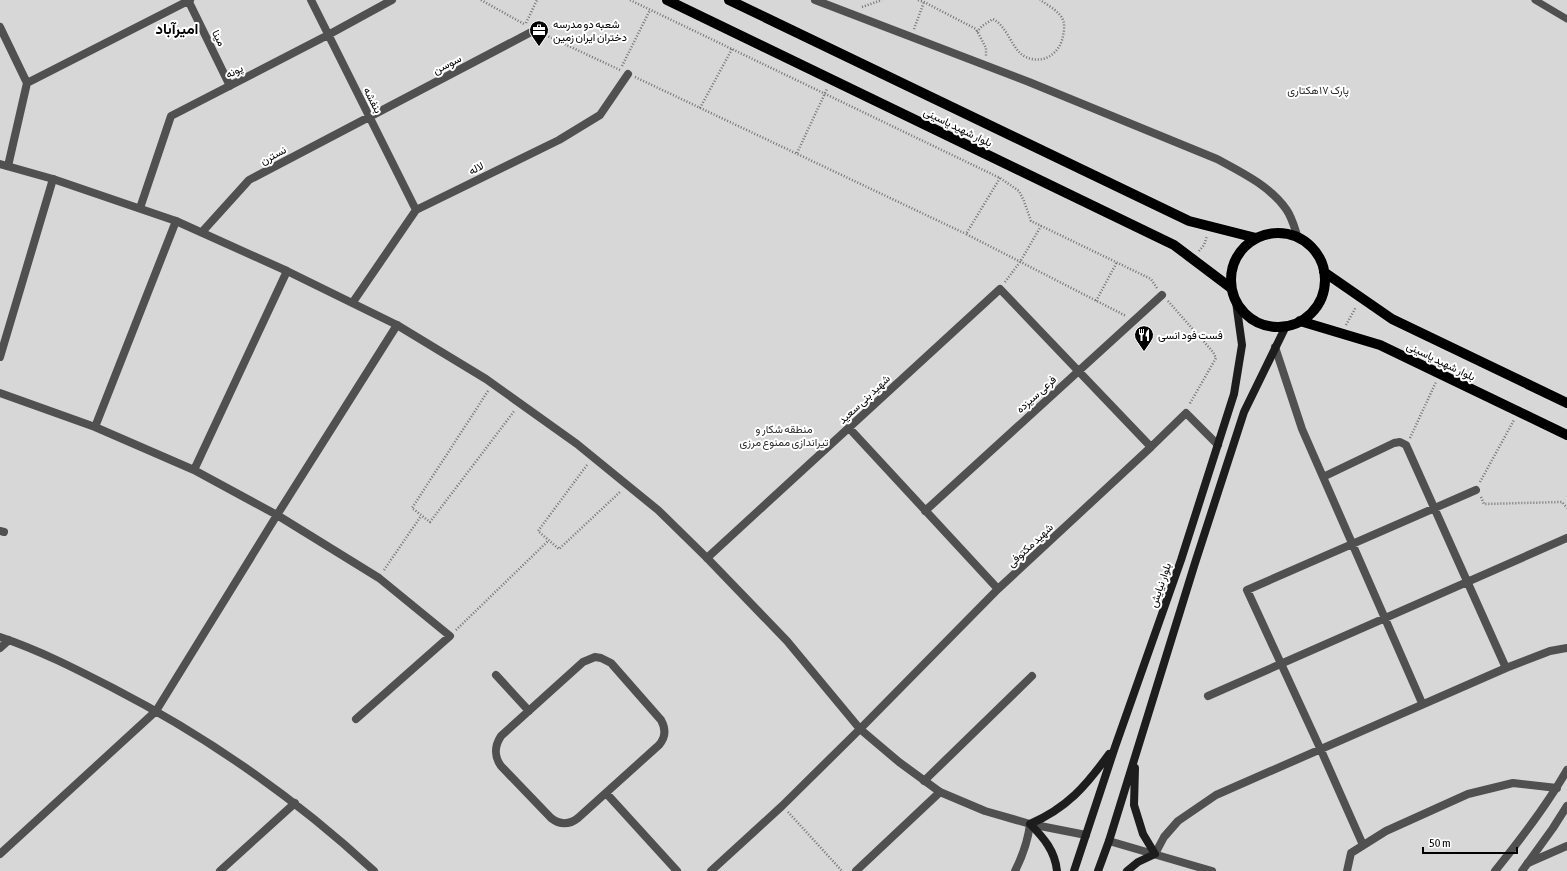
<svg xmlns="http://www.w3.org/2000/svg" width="1567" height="871" viewBox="0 0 1567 871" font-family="'Asap Condensed',Vazirmatn,sans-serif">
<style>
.green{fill:#d7d7d7}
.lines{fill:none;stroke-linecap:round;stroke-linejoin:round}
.primary-casing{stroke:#dbdbdb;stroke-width:12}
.path{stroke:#727272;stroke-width:2.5;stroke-dasharray:1 2;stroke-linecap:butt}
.service{stroke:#505050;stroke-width:7}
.minor{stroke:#505050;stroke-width:8}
.tertiary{stroke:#505050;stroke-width:8}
.secondary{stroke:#1d1d1d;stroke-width:8}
.primary{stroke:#000;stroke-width:10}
.labels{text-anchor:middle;stroke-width:4;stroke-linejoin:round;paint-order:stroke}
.poi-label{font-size:11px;fill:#000;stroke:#fff;text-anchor:start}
.street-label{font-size:11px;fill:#000;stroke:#fff}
.park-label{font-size:11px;fill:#2e2e2e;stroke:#fff}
.district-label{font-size:15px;font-weight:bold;fill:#000;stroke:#fff}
</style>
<rect width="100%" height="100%" fill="#fff"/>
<path class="green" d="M0,0H1567V871H0Z"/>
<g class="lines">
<g class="primary-casing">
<path id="primary" d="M667,0L1174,245L1231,288
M729,0L1189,221L1256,238
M1231 280a47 47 0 1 1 94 0a47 47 0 1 1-94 0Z
M1324,272L1392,319L1567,403
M1300,321L1380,345L1567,435"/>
</g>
<path class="path" d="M481,0L524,24
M630,0L1000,178L1019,191L1024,201L1031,221L1151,279L1157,288
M918,0L924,2L976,29L986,48V56
M862,7L882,0
M526,23L537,0
M914,29L924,2
M977,32L982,26L993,19C1008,27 1011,48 1024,56C1042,66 1060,54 1063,36C1064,31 1065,25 1063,20C1060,12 1048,5 1040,0
M543,34L620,70
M622,66L650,10
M635,77L966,234
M700,108L732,49
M797,153L827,89
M1000,178L966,234L1126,316
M1199,251L1204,245L1207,236
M1005,282L1020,262L1041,226
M1096,301L1117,262
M1168,301L1213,352L1216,358L1189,405
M1346,325L1356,307
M488,391L412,508L430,522L515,410
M1410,438L1436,382
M587,465L538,531L559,549L621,491
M1480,482L1514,420
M1481,497L1484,504L1562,502L1567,508
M384,570L421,516
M456,630L548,541
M788,812L842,871"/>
<path class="service" d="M1535,0L1567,19"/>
<path class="minor" d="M188,0L230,86
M311,0L416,210
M815,0L1029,82L1217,159C1241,172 1270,186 1286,209C1292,217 1295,229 1298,238
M0,27L27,83L8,166
M27,83L190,0
M140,208L171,116L328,35L392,0
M202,232L249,180L535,30
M353,302L416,210L559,140L600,115L628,74
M1275,347L1302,429L1422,703
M0,357L53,179
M0,393L95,427L194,470L277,515L379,578L450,636L356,719
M95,427L176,221
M849,428L998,589
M194,470L287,271
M1323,477L1394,443L1400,442L1406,445L1506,668
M925,511L1162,295
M0,531L4,532
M707,558L1000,289L1151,447
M0,637C39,650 76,669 113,688C208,737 295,798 374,871
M0,648L9,640
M595,657L601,658L611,663L661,720C666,729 666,737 659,745L578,818C569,825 560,825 551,818L501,766C494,756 494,747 501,736L583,662Z
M496,675L529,711
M1208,696L1567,538
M860,729L998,589L1151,447L1186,413L1218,445
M924,781L1032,676
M606,793L677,871
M1363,845L1320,748L1247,590L1476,490
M0,854L156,711L277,515L397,325
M1155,854L1164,837L1178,821L1216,795L1506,668L1550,651L1567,648
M1528,863L1567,846
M220,871L295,803
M856,871L940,792
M1015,871C1023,855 1028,841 1030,824
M1347,871L1351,853L1386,831L1468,794L1513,783L1557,788"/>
<path class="tertiary" d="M0,164L53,179L176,221L287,271L397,325L486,379L577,444L658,510L707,558L787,641L860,729L899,762L940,792L985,811L1030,824L1086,835
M1109,841L1212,871
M711,871L782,806L860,729
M1495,871C1521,839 1547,805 1567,770
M1522,871L1553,828L1567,806"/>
<path class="secondary" d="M1057,871C1055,851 1044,838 1030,824C1067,808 1086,786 1109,754
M1074,871L1115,747L1181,560L1234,394L1242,345L1236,302
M1098,871L1109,841L1195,563L1244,412L1286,326
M1127,871L1138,862L1155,854L1143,834L1134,805L1135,768"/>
<use href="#primary" class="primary"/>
</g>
<defs>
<g id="office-pin" transform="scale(1)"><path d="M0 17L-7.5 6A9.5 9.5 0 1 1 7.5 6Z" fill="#000" stroke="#fff"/><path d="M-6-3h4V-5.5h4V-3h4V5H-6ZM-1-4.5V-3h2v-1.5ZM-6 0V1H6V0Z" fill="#fff"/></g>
<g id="restaurant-pin" transform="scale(1)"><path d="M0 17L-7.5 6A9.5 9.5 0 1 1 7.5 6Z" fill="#000" stroke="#fff"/><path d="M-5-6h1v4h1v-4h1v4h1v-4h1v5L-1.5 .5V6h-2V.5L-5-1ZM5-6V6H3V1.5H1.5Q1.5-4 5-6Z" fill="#fff"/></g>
</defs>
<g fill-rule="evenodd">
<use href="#office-pin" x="539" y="30"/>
<use href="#restaurant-pin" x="1144" y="335"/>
</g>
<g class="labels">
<g class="poi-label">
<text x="553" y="28">شعبه دو مدرسه<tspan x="553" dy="13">دختران ایران زمین</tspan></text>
<text x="1158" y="339">فست فود انسی</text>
</g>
<g class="street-label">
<text transform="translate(219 38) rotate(64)" y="4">مینا</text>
<text transform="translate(447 64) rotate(-27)" y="4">سوسن</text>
<text transform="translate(234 71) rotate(-27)" y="4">پونه</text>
<text transform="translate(373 100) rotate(63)" y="4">بنفشه</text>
<text transform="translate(958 127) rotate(26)" y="4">بلوار شهید یاسینی</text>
<text transform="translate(273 155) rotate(-28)" y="4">نسترن</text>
<text transform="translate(476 168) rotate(-26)" y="4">لاله</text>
<text transform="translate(1441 361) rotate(26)" y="4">بلوار شهید یاسینی</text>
<text transform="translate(1036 394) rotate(-42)" y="4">فرعی سیزده</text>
<text transform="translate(864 399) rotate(-43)" y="4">شهید بنی سعید</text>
<text transform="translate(1030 545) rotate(-43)" y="4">شهید مکتوفی</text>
<text transform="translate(1160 585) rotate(-71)" y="4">بلوار نیایش</text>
</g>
<g class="park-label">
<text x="1318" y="94">پارک ۱۷هکتاری</text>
<text x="784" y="433">منطقه شکار و<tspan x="784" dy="13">تیراندازی ممنوع مرزی</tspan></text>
</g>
<g class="district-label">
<text x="177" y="34">امیرآباد</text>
</g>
</g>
<path d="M1423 847v6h94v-6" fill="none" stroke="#000000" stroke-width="2"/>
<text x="1429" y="847" font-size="12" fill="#000000" stroke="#ffffff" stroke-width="3" paint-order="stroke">50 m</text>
</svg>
